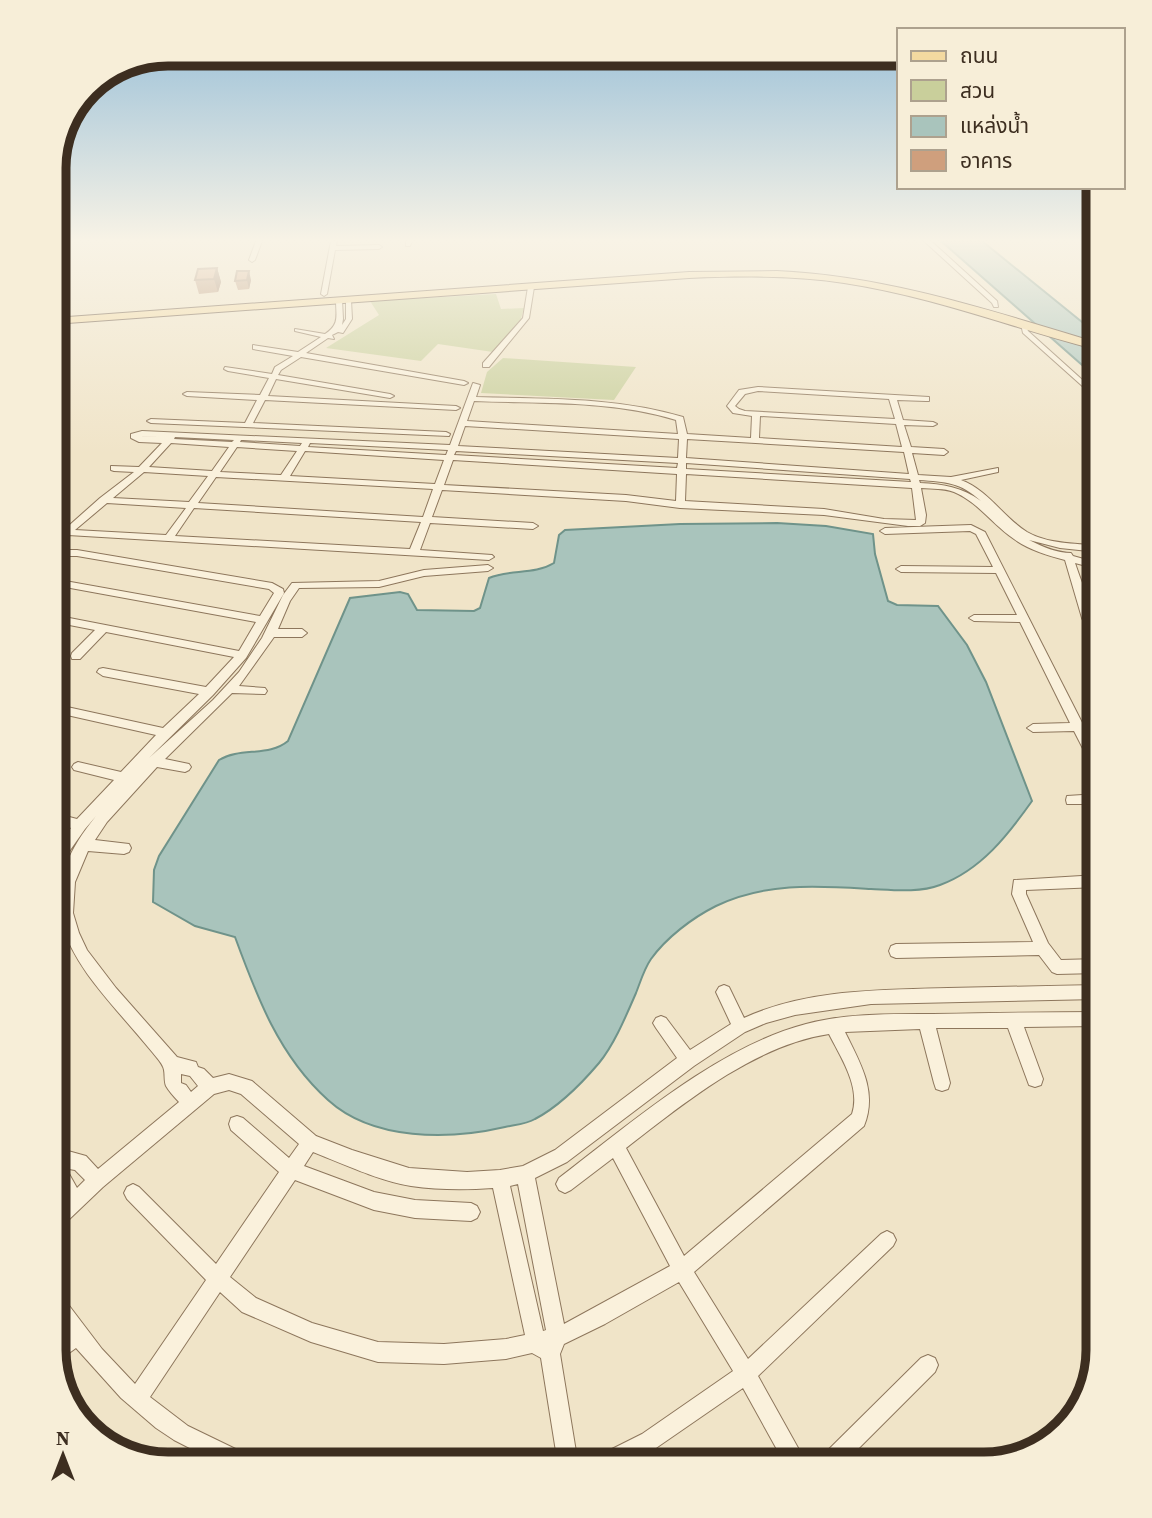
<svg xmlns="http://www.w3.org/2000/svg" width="1152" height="1518" viewBox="0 0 1152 1518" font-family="'Source Serif 4','Noto Sans Thai',serif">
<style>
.green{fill:#c9cf9b}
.water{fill:#a9c4bc;stroke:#6f938a;stroke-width:2}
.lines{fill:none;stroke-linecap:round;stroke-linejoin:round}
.street-casing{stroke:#8d765c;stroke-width:2}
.primary-casing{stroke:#5b4430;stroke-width:2}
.street{fill:#faf1dc;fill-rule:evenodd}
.primary{fill:#f3d9a0;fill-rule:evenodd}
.wall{fill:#b2896c}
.shaded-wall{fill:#916f58}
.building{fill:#cf9f7d;stroke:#916f58;stroke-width:2}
.rim{fill:none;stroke:#3d2e20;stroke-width:9}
</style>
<rect width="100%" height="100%" fill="#f0e4c8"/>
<path class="green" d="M496,294L501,309L524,308L520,322L493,352L438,344L421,361L326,348L379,315L370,301Z
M503,358L636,367L614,400L481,393L487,372Z"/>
<path class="water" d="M941,241H982L1098,335V379Z
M777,523L826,526L873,534L875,554L888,601L897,605L938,606L967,645L986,682L1032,801C1008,835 981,870 940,885C919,893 893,890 871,889C818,886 765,882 716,906C692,918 666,938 651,959C644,969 640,983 636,993C626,1016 614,1045 599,1063C582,1083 558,1107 535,1119C527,1124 514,1125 505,1127C449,1140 373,1141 328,1100C279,1056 257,997 235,937L195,926L153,902L154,870L159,856L219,760C240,747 269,757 288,741L350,598L400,592L408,594L417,610L474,611L480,608L489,578C510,569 534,575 554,563L559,535L565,530L680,524Z"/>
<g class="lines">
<g class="street-casing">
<path id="street" d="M256,241H262L255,260L252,262L249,260Z
M331,241H337L336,246L379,245L382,247L379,249L335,250L327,294L324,296L321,294Z
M406,241H412L410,246H406Z
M924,241H931L997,301L998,307H994L992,303Z
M531,285L534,287L529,318L489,367H483V363L523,318L528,287Z
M339,298L342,300L343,319L342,325L346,319V299L351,300L352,319L343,333L338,332L332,335L334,339L328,338L306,353L464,381L468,383L464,385L301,357L281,370L278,375L390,394L394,396L390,398L276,379L268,396L456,406L460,408L456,410L265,400L253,423L446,432L450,434L449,436L151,423L147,421L151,419L245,423L257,400L187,396L183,394L187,392L260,395L269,378L228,371L224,369L225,367L272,374L275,367L293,356L253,349V345L298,352L321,337L295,331V329L325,334C340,324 336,316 336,300Z
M1021,324H1025L1028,331L1098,394V400L1023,333Z
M473,383L480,385L476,397C545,399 616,397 683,417L687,434L751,438L752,416L733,413L727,406L739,390L758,387L929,397V401H926L897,400L903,420L933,422L937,424L933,426L904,425L911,447L944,449L948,452L944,455L912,453L918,475L951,477L998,468V472L961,480C988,490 1003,517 1027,532C1048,544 1074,543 1098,546V552L1060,548L1029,540C1043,547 1057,553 1071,553L1073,556L1098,563V569L1075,563C1083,587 1098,621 1098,644L1094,643L1082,618L1065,560C1047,555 1029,550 1014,539C993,525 978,502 954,492C944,488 932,489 921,488L926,515L925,523L920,526H908L824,515L680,508L626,501L442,490L432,517L533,523L538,526L533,529L430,523L420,550L492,555L494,557L489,560L68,535L54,541V534L64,530L100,498L134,472L114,471L111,470V466L139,467L162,443L139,442L131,438V434L142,431L450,445ZM758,391L889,399L895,419L745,411L739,409L735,406L745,394ZM474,401C541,404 611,400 676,420L678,434L467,421ZM760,416L896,424L902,447L759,438ZM465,426L679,439L678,458L458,446ZM143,436L167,437L141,436ZM175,437L234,440L232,442L174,439ZM687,439L904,452L909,474L686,458ZM241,440H243L302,443L300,446L240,442ZM171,443L229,447L212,471L149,467ZM310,443L448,450L446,455L308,447ZM237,447L297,451L281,475L220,472ZM305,451L444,460L435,484L290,476ZM456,451L678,463L677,468L454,455ZM453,460L677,474L676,501L626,495L444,485ZM686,463L910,479L911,482L686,469ZM144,472L208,476L189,502L113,498ZM686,474L912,488L916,520L884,519L824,509L685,501ZM216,477L433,489L423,517L198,503ZM919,480C946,482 960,482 981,501C962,487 943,484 920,483ZM107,503L186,508L166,535L75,530ZM194,508L421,522L410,549L175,536Z
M971,525L985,532L1098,754V772L1094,770L1074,731L1033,732L1027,728L1033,724L1070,723L1020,622L974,621L969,618L974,615H1017L996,573L901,572L896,569L901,566L993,567L976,534L970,531L885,534L880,531L885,528Z
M54,550H77L272,583L283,589L284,593L246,658L213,695L149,758L213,700L239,672L262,638L283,595L292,583L379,581L424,570L488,565L493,568L488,571L424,576L379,587L299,588L290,601L278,629H302L307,633L302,637H274L239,686L265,688L267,691L265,694L232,693L165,759L189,764L191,767L189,770L185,772L157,767L107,822L95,840L129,844L131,848L129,852L124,854L88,851L75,882L73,913L79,933L87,950L116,988L177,1057L196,1062L198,1067L204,1069L213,1078L229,1074L252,1081L316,1136L352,1150L409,1168L467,1172L500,1170L523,1166L555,1150L677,1058L656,1028L653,1023L656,1018L661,1016L666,1018L690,1050L731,1024L716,992L719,987L724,985L729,987L744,1018C807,989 880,990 948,988C998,987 1048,986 1098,985V999L871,1004L795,1015L766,1023L745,1032L694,1066L567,1162L535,1178L564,1324L670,1266L613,1158L571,1190L565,1193L559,1190L556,1184L559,1178C631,1123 718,1047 806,1024C847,1013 891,1014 933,1014C988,1013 1043,1012 1098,1012V1026L1024,1027L1043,1079L1041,1085L1035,1087L1029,1085L1008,1028H936L950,1083L948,1089L942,1091L936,1089L934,1083L920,1029L845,1032C860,1063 878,1091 864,1126L694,1272L748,1359L881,1234L887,1231L893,1234L896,1240L893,1246L758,1376L807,1464H785L743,1388L656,1448L626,1464H593L596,1457L642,1434L733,1371L679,1282L605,1324L564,1344L560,1354L578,1464H558L541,1358L532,1353L506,1359L444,1364L378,1362L311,1342L242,1312L220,1292L150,1397L188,1426L252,1457L255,1464H221L174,1440L156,1428L121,1398L76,1348L58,1361L54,1340L64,1332L54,1319V1293L61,1295L102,1349L135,1384L206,1280L127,1199L124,1193L127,1187L133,1184L139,1187L216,1264L279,1172L231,1130L229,1124L231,1118L237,1116L243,1118L289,1158L299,1144L241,1094L229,1090L214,1094L103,1187L60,1228L54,1231V1209L65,1200L54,1182V1137L60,1139L68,1151L86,1156L98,1169L179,1102C174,1097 169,1091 166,1086C164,1081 165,1075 164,1070C163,1064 157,1058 153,1053C85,970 10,914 102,809L85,829L59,866L54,868V851L71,828L54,823V813L77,819L114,780L74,770L72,767L74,764L78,762L121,772L156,735L58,713L54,712V706L58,705L163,728L199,694L103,676L97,672L99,669L103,668L206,687L234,657L106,632L80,659H72L71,656L72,653L95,630L54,622V615L239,651L256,622L54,585V579L260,616L274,593L269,589L77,556H54ZM829,1034C841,1058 861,1087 852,1114L684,1256L626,1148C684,1103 755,1045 829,1034ZM181,1074L190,1076L198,1086L191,1092L186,1085L181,1083ZM313,1152C341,1163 382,1182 411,1186C438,1190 466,1190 493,1188L525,1335L506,1339L444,1344L378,1342L312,1323L256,1298L230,1277L295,1180L374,1210L415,1218L471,1221L477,1218L480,1212L477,1206L471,1203L415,1200L374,1192L304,1166ZM69,1169L75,1170L85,1180L77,1188L68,1172ZM518,1184L546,1330L543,1331L510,1186Z
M1098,717V726L1091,725L1089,722L1091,719Z
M1098,794V804H1067L1066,800L1067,796Z
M1098,875V887L1026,890V894L1048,943L1061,960L1098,959V973L1057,974L1052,972L1039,955L896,958L891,956L889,951L891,946L896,944L1033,942L1012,894L1014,880Z
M928,1355L935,1358L938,1365L935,1372L843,1464H818L821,1457L921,1358Z"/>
</g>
<g class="primary-casing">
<path id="primary" d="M777,271C888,276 992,311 1098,343V350C1013,328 931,296 844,283C793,275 741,276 689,278L54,324V318L689,272Z"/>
</g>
<use href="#street" class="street"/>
<use href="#primary" class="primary"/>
</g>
<path class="wall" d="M217,268L221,282L218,292L199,294L195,280Z
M251,280L249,289L238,290L235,281Z"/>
<path class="shaded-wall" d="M217,268L221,282L218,292L214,279Z
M249,271L251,280L249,289L247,280Z"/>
<path class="building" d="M217,268L214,279L195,280L198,269Z
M237,271H249L247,280L235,281Z"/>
<linearGradient id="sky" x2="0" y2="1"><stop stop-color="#8fbad6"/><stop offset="0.53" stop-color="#f8f3e6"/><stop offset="1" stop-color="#f8f3e6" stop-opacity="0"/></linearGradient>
<rect width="1152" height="454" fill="url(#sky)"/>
<path d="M0 0H1152V1518H0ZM168 66H984A102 102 0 0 1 1086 168V1350A102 102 0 0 1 984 1452H168A102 102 0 0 1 66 1350V168A102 102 0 0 1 168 66Z" fill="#f7eed8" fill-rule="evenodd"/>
<path class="rim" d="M168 66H984A102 102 0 0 1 1086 168V1350A102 102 0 0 1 984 1452H168A102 102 0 0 1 66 1350V168A102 102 0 0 1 168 66Z"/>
<rect x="897" y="28" width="228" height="161" fill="#f7eed8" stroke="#ada18e" stroke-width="2"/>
<rect x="911" y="51" width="35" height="10" fill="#f3d9a0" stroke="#ada18e" stroke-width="2"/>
<text x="960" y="63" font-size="21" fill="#3d2e20">ถนน</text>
<rect x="911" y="80" width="35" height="21" fill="#c9cf9b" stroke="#ada18e" stroke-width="2"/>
<text x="960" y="98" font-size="21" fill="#3d2e20">สวน</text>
<rect x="911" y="116" width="35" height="21" fill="#a9c4bc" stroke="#ada18e" stroke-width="2"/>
<text x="960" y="133" font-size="21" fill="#3d2e20">แหล่งน้ำ</text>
<rect x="911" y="150" width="35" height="21" fill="#cf9f7d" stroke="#ada18e" stroke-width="2"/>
<text x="960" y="168" font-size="21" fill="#3d2e20">อาคาร</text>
<g transform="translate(63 1455)" stroke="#f7eed8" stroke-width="5" paint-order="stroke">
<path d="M0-5L12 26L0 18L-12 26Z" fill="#3d2e20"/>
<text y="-10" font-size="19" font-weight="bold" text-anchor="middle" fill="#3d2e20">N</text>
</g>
</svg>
